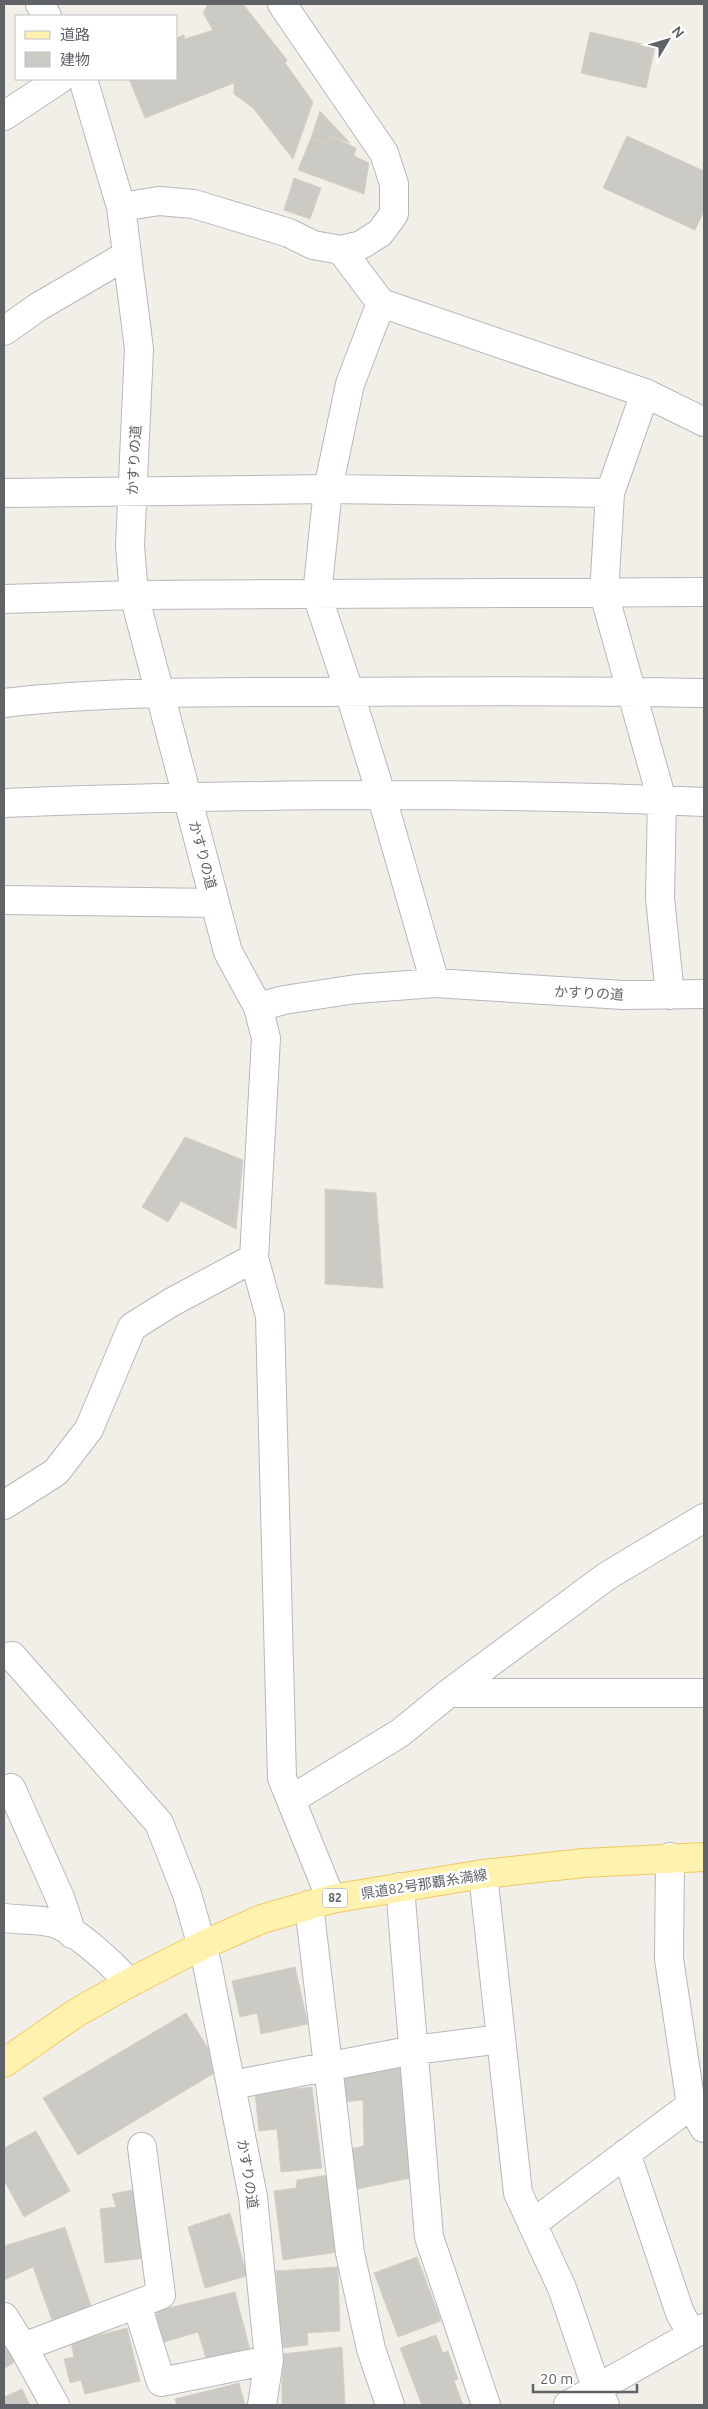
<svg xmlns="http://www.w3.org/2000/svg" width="708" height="2409" viewBox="0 0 708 2409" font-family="Ubuntu,'Noto Sans JP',sans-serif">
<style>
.building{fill:#cccac5;stroke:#d6d1c6}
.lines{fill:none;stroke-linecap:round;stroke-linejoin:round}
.minor-casing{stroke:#b5b8bc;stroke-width:30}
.major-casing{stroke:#f2c960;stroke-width:30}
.minor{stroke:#fff;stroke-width:28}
.major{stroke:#fff2af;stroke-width:28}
.labels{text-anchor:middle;stroke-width:5;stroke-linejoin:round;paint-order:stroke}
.shield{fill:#fff;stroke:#8f9295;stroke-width:1}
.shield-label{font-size:12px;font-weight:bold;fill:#5f6368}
.street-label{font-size:14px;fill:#5f6368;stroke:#fff}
</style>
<rect width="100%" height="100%" fill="#f1efe8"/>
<path class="building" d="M208,4H243L287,60L285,63L313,102L293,159L253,108L234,94V83L145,118L129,79H176V38L184,35L185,39L213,30L203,13Z
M590,32L655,47L646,88L581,73Z
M320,111L350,143L331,136L327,144L311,138Z
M331,136L356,148L354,156L369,163L364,194L298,170L311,138L327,144Z
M627,136L704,171V211L695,230L603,188Z
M294,178L321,188L310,219L284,210Z
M185,1137L243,1160L236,1229L181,1201L168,1222L142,1207Z
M325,1189L376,1193L383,1288L325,1284Z
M295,1967L308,2024L261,2034L257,2013L240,2017L232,1981Z
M186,2013L221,2069L78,2155L43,2098Z
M402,2065L410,2178L353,2190L350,2149L364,2146L363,2100L344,2102L340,2077Z
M312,2087L322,2168L281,2172L277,2129L259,2131L255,2093Z
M36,2131L70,2191L24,2217L4,2180V2148Z
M328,2175L338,2252L283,2260L274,2191L296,2188L297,2180Z
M137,2189L146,2258L105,2263L100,2209L116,2207L112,2194Z
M230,2213L247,2276L205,2288L188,2227Z
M65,2227L91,2306L52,2320L33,2267L4,2280V2246Z
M417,2257L441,2321L398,2337L374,2273Z
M338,2267L340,2331L307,2333L308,2345L282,2348L276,2271Z
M235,2292L251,2354L208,2365L198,2332L161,2343L156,2311Z
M127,2328L140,2381L85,2394L81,2380L70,2383L64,2359L74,2357L71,2342Z
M436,2335L443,2353L448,2351L458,2379L454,2381L463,2405H422L400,2348Z
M4,2340L17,2360L4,2369Z
M342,2347L345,2405H282V2354Z
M239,2383L245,2405H177L175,2399Z
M22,2389L30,2405H4V2397Z"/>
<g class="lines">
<g class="minor-casing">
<path id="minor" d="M40,4L47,16
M83,79L121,207L139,349L130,546L134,595L228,952L258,1007L266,1038L254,1258L270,1316L282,1778L331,1899
M4,116L60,79
M121,207L159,201L194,204L289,233L313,245L341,250L361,245L380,233L394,214V184L384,153L282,4
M341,250L381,303L645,393L704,422
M381,303L350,384L328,489L317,595L349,691L381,794L435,983
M4,331L38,307L127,255
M645,393L610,493L604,594L662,800L660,898L670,995
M4,493L328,489L610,493
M4,599L134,595L704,592
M4,703C108,691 213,692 318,692C447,691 575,690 704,693
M4,803C237,794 471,791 704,802
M4,900L215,903
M258,1007L284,1000L356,989L435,983L623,995L704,994
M4,1505L56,1472L89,1429L132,1327L172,1302L254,1258
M12,1656L159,1823L187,1894L207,1964L253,2197L269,2360L262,2405
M449,1693H704
M11,1788L61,1900L72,1934
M292,1799L400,1733L449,1693L607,1576L704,1518
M670,1857L669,1959L691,2105L704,2128
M483,1874L518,2193L562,2288L597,2390L605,2405
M400,1887L429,2237L486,2405
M309,1905L350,2253L371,2349L390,2405
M4,1918C19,1920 39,1919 54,1923C77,1931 113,1964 129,1983
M232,2085L414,2050L501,2039
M626,2153L680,2313L692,2335
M532,2224L691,2105
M137,2305L161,2382L269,2360
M4,2317L23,2347L55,2405
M23,2347L161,2295L142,2147
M568,2405L704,2328"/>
</g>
<g class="major-casing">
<path id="major" d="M4,2063L76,2013L129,1983L203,1945L262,1919L331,1899L483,1874L584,1863L704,1857"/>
</g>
<use href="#minor" class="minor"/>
<use href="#major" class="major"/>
</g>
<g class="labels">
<rect class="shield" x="322.5" y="1888.5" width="25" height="19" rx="4"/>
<g class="shield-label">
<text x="335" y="1902">82</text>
</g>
<g class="street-label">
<text transform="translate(134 460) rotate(-87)" y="5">かすりの道</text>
<text transform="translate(203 855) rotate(75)" y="5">かすりの道</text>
<text transform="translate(589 993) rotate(3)" y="5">かすりの道</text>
<text transform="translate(424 1884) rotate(-9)" y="5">県道82号那覇糸満線</text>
<text transform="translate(248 2174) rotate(81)" y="5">かすりの道</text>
</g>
</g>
<rect width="708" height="2409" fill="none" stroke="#5f6368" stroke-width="10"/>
<rect x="15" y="15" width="162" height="65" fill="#ffffff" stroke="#bfc1c3"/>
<rect x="25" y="31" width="25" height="8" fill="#fff2af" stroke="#bfc1c3"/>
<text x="60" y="40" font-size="15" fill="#5f6368">道路</text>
<rect x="25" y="52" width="25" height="15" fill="#cccac5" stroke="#bfc1c3"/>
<text x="60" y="65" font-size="15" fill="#5f6368">建物</text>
<g transform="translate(668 40) rotate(52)" stroke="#ffffff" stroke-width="4" paint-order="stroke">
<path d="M0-4L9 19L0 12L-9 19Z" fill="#5f6368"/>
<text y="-8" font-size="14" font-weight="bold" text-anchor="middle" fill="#5f6368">N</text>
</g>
<path d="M533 2384v8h104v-8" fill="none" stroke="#5f6368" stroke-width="2.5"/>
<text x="540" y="2384" font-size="15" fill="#5f6368" stroke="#ffffff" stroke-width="4" paint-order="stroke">20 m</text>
</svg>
